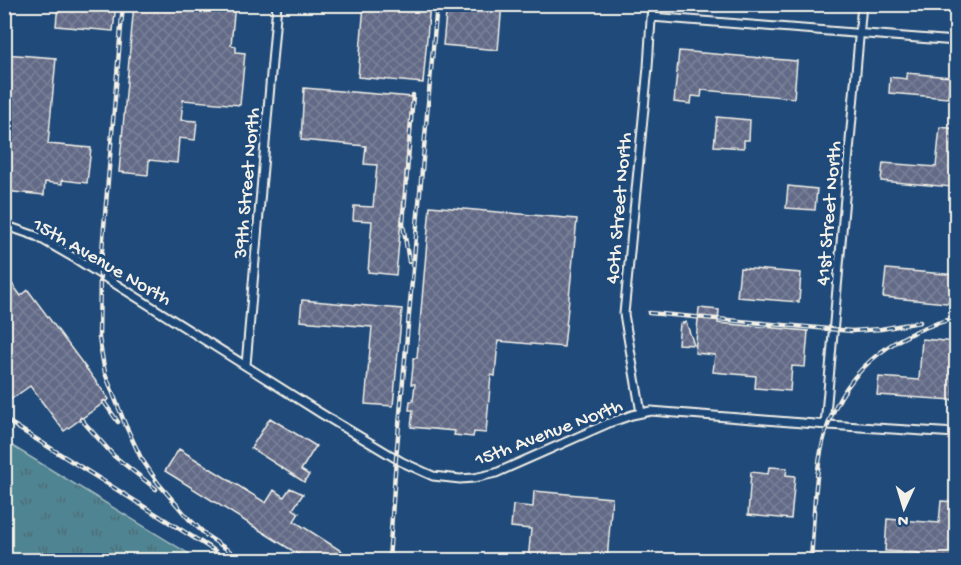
<svg xmlns="http://www.w3.org/2000/svg" width="961" height="565" viewBox="0 0 961 565" font-family="'Gochi Hand',sans-serif">
<style>
.grass{fill:url(#grass-tufts);stroke:#a2babd;stroke-width:1.5}
.building{fill:url(#building-cross-hatch);stroke:#f4f1e8;stroke-width:1.5}
.lines{fill:none;stroke-linecap:round;stroke-linejoin:round}
.street-casing{stroke:#f4f1e8;stroke-width:11}
.street{stroke:#1f4a7a;stroke-width:7}
.rail-casing{stroke:#f4f1e8;stroke-width:4.5}
.rail{stroke:#1f4a7a;stroke-width:2;stroke-dasharray:7;stroke-linecap:butt}
.labels{text-anchor:middle;stroke-width:6;stroke-linejoin:round;paint-order:stroke}
.street-label{font-size:20px;fill:#f4f1e8;stroke:#1f4a7a}
</style>
<defs>
<pattern id="grass-tufts" width="24" height="20" patternUnits="userSpaceOnUse" patternTransform="scale(1.5)"><rect width="24" height="20" fill="#4f8492"/><path d="M3 7l-1-3M5 7V3M7 7l1-3M15 17l-1-3M17 17v-4M19 17l1-3" fill="none" stroke="#4d6c74"/></pattern>
<pattern id="building-cross-hatch" width="8" height="8" patternUnits="userSpaceOnUse" patternTransform="scale(1.5)"><rect width="8" height="8" fill="#626a87"/><path d="M0 0l8 8M0 8l8-8" fill="none" stroke="#798098"/></pattern>
</defs>
<rect width="100%" height="100%" fill="#1f4a7a"/>
<filter id="ink" filterUnits="userSpaceOnUse"><feTurbulence type="fractalNoise" baseFrequency=".0167" numOctaves="2"/><feDisplacementMap in="SourceGraphic" scale="12" xChannelSelector="R" yChannelSelector="G"/><feConvolveMatrix kernelMatrix="1 2 1 2 8 2 1 2 1" color-interpolation-filters="sRGB"/></filter>
<g filter="url(#ink)">
<path class="grass" d="M4,441L191,555L190,560H5Z"/>
<path class="building" d="M58,4H116L113,31L56,26Z
M134,4H235L231,45L236,46V52L245,53L240,105L183,100L181,120L197,121L195,140L179,138L177,163L149,160L148,175L119,172Z
M364,4H430L423,83L358,77Z
M447,4H502L498,50L443,45Z
M679,51L797,61L794,98L702,90L701,97L692,96L691,104L674,102Z
M4,54L56,58L48,144L91,148L87,183L62,180V184L45,182L44,195L4,191Z
M907,73L950,77L948,98L889,93L890,77L907,79Z
M304,88L412,97L396,275L368,272L372,221L353,220L354,206L373,207L377,165L364,164L366,146L301,140Z
M717,117L750,120L749,140H744V148L714,146Z
M940,127L957,129L953,187L881,181L883,163L936,167Z
M788,186L817,189L815,210L786,208Z
M430,206L577,219L564,347L498,341L495,376L491,375L486,433L474,432L473,437L454,435L455,431L411,427L413,410H409L410,401H413L415,384H411L413,367V358H417Z
M740,268L801,273L799,302L737,297Z
M886,269L957,275V304L883,297Z
M4,273L21,296L28,290L109,399L64,431L30,386L10,400L4,392Z
M302,300L402,309L393,406L365,404L372,327L300,321Z
M699,308L719,310L718,323L808,331L805,367L792,366L790,391L755,388L756,376L713,372L715,355L695,353Z
M686,322L694,345L678,344L680,324Z
M922,339L957,342L954,400L877,395L879,377L919,380Z
M270,418L316,446L301,470L309,475L304,482L251,448Z
M179,449L266,503L274,490L284,497L290,488L303,494L293,509L299,513L294,521L357,561H309L165,471Z
M769,467L787,468L786,475L795,476L791,519L748,515L751,472L768,474Z
M534,491L612,498L607,561H528L531,529L511,527L513,505L533,507Z
M941,501L957,502V561H919V553L885,551L887,519L939,523Z"/>
<g class="lines">
<g class="street-casing">
<path id="street" d="M651,17L956,41
M4,225L36,236L76,259L322,414L402,462L433,476L460,479L474,478L496,473L609,423L632,415L651,411L828,425L956,433
M246,365L277,4
M641,413L624,314L648,67L652,4
M825,425L862,4"/>
</g>
<use href="#street" class="street"/>
<g class="rail-casing">
<path id="rail" d="M123,4L100,274L99,338L105,373L125,424L141,458L158,483L189,519L207,536L231,552
M409,262L403,224L413,95
M649,313L852,331L881,329L920,322
M104,402L118,422
M4,419L215,551
M81,419L114,456L156,489
M389,560L396,458L437,4
M811,560C814,522 814,480 823,442C839,374 891,333 956,318"/>
</g>
<use href="#rail" class="rail"/>
</g>
</g>
<g class="labels">
<g class="street-label">
<text transform="translate(245 183) rotate(-85)" y="7">39th Street North</text>
<text transform="translate(617 208) rotate(-85)" y="7">40th Street North</text>
<text transform="translate(827 213) rotate(-85)" y="7">41st Street North</text>
<text transform="translate(103 260) rotate(30)" y="7">15th Avenue North</text>
<text transform="translate(548 431) rotate(-21)" y="7">15th Avenue North</text>
</g>
</g>
<rect width="961" height="565" fill="none" stroke="#1f4a7a" stroke-width="24"/>
<rect x="12" y="12" width="937" height="541" fill="none" stroke="#f4f1e8" stroke-width="2" filter="url(#ink)"/>
<g transform="translate(904 508) rotate(184)" stroke="#1f4a7a" stroke-width="4.5" paint-order="stroke">
<path d="M0-4.5L10 22L0 15L-10 22Z" fill="#f4f1e8"/>
<text y="-9" font-size="16" font-weight="bold" text-anchor="middle" fill="#f4f1e8">N</text>
</g>
</svg>
